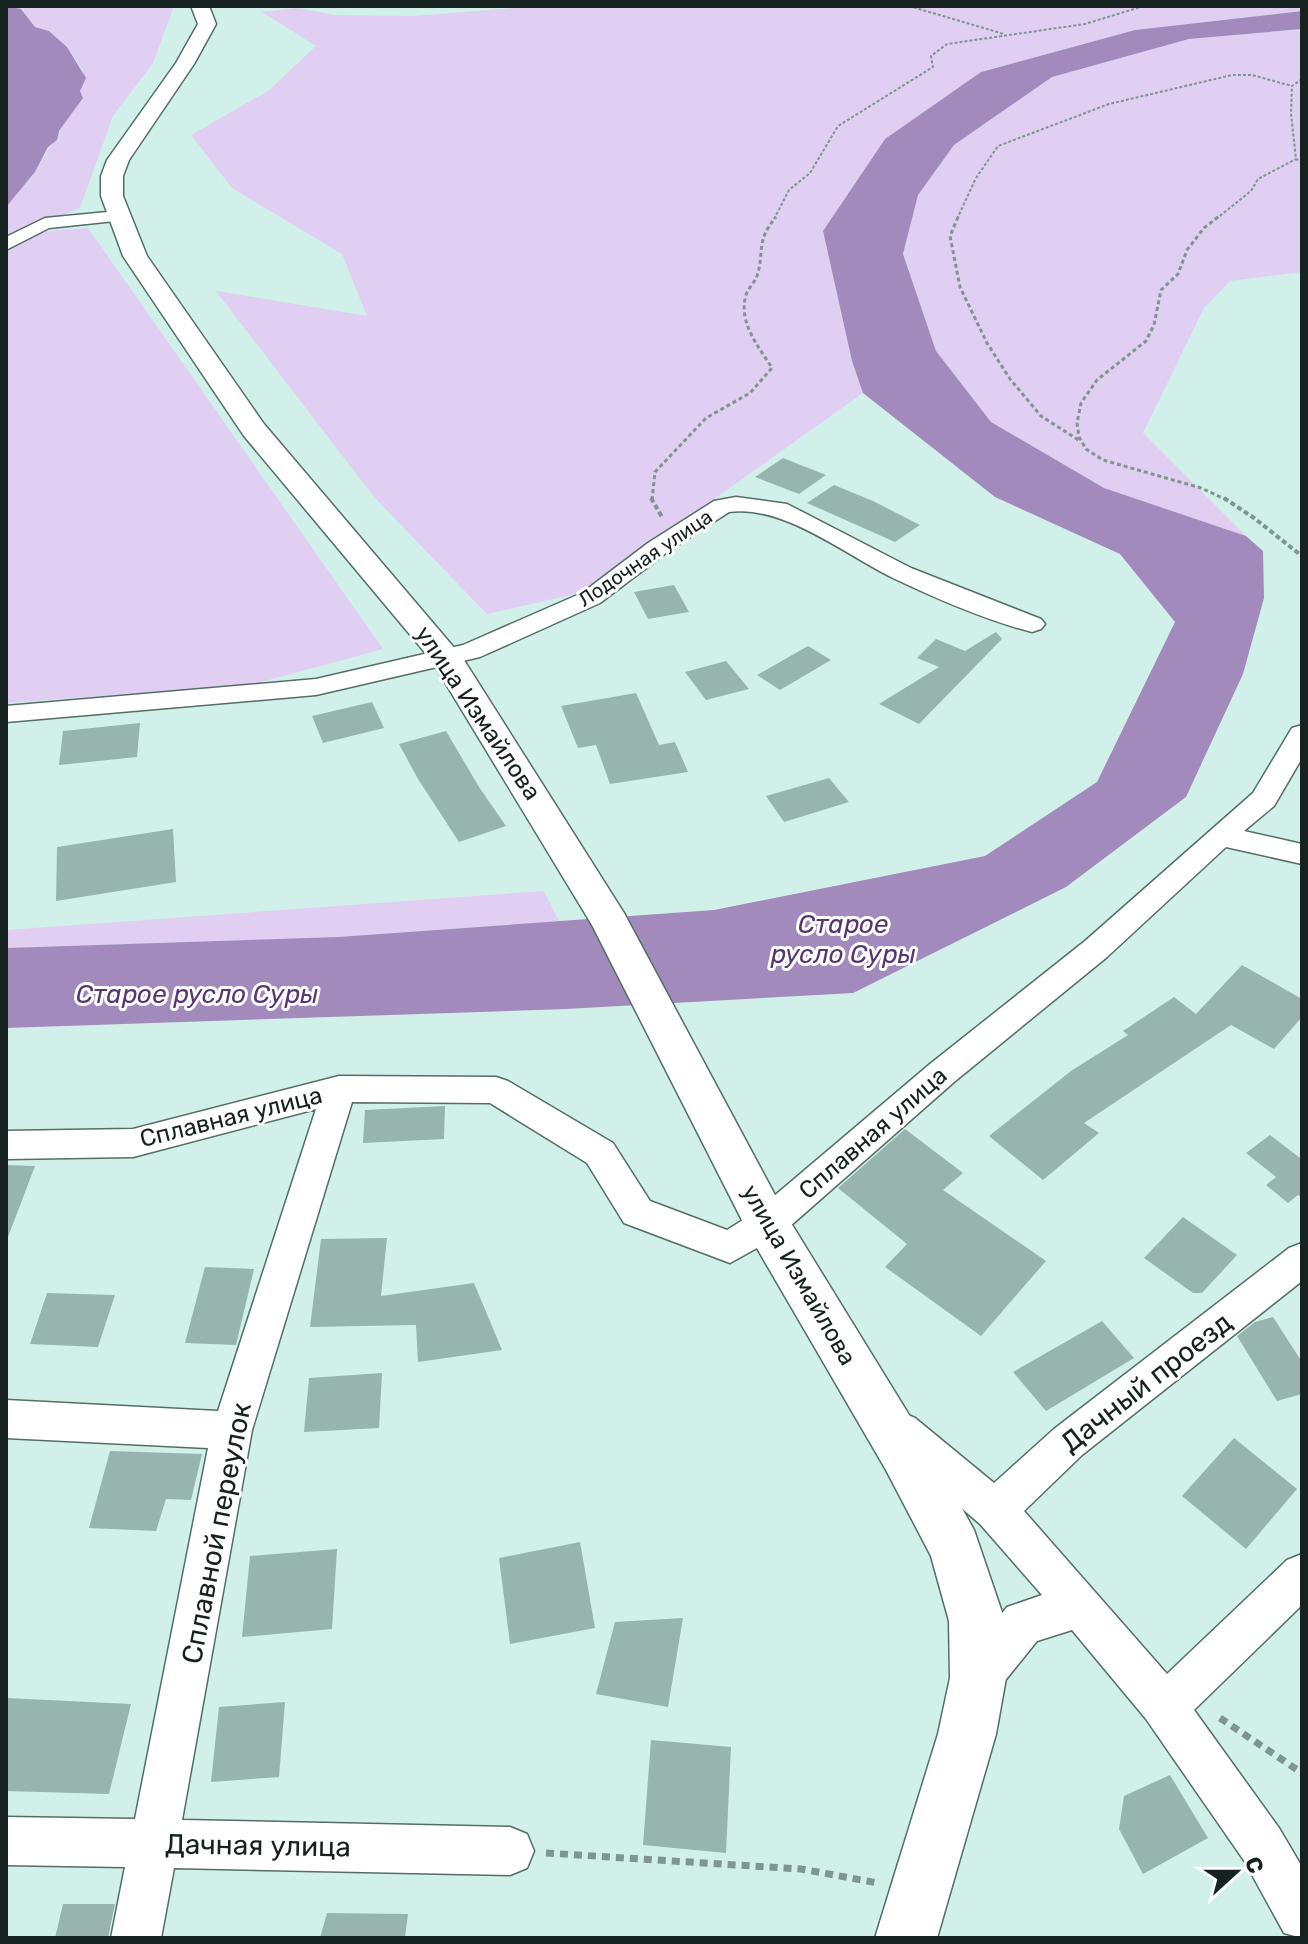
<svg xmlns="http://www.w3.org/2000/svg" width="1308" height="1944" viewBox="0 0 1308 1944" font-family="Rubik,sans-serif">
<style>
.green{fill:#e0cff2}
.water{fill:#a38abc}
.building{fill:#97b5ae}
.lines{fill:none;stroke-linecap:round;stroke-linejoin:round}
.minor-casing{stroke:#536e68;stroke-width:3}
.major-casing{stroke:#536e68;stroke-width:3}
.path-far3{stroke:#7e9590;stroke-width:2;stroke-dasharray:3 2;stroke-linecap:butt}
.path-far2{stroke:#7e9590;stroke-width:3;stroke-dasharray:4 3;stroke-linecap:butt}
.path-far1{stroke:#7e9590;stroke-width:4;stroke-dasharray:5 3;stroke-linecap:butt}
.path{stroke:#7e9590;stroke-width:7;stroke-dasharray:8 6;stroke-linecap:butt}
.minor{fill:#fff;fill-rule:evenodd}
.major{fill:#fff;fill-rule:evenodd}
.labels{text-anchor:middle;stroke-width:6;stroke-linejoin:round;paint-order:stroke}
.far-street-label{font-size:20px;fill:#16221f;stroke:#fff}
.street-label{font-size:24px;fill:#16221f;stroke:#fff}
.water-label{font-size:26px;font-style:italic;fill:#573574;stroke:#fff}
.near-street-label{font-size:28px;fill:#16221f;stroke:#fff}
</style>
<rect width="100%" height="100%" fill="#d1f0e9"/>
<path class="green" d="M7,6H174L153,63L113,116L80,208L6,239C6,230 3,215 6,207C12,194 28,184 35,172C50,147 64,122 83,98L80,91L83,70L67,47L49,31L35,27L21,9Z
M536,6H1302V11L1135,30L981,72L885,139L823,231L852,361L863,393L584,592L487,614L374,497L216,291L367,316L342,254L232,188L191,135L268,91L316,46L262,12L299,8L334,15L414,16Z
M1302,29V272L1230,281L1204,308L1143,433L1246,536L1104,488L991,422L936,351L903,254L918,195L954,145L1052,77L1189,39Z
M88,228L383,649L250,685L6,703V250L37,232Z
M544,891L559,921L338,937L6,948V930Z"/>
<path class="water" d="M7,6L21,9L35,27L49,31L67,47L86,78L80,91L83,98L59,131L57,140L48,147L35,172L6,207Z
M1302,11V29L1189,39L1052,77L954,145L918,195L903,254L936,351L991,422L1104,488L1246,536L1263,551L1264,598L1243,674L1186,797L1066,887L853,993L566,1009L6,1028V948L338,937L714,910L985,856L1097,782L1175,622L1120,554L995,497L863,393L852,361L823,231L885,139L981,72L1135,30Z"/>
<path class="building" d="M783,458L826,475L799,494L755,477Z
M834,485L873,501L920,525L895,542L807,503Z
M674,585L689,612L648,619L634,592Z
M996,632L1002,639L919,724L879,704L939,667L917,658L936,639L965,651Z
M808,646L831,660L780,690L757,675Z
M726,661L749,689L706,700L685,672Z
M636,693L659,745L675,742L688,772L610,784L596,745L578,748L561,706Z
M372,702L384,728L323,743L312,716Z
M140,723L137,757L59,765L63,731Z
M446,731L479,787L506,826L459,842L418,779L399,744Z
M829,778L849,802L784,822L766,796Z
M173,829L176,882L56,901L57,847Z
M1242,965L1302,999V1017L1274,1049L1231,1025L1084,1123L1099,1133L1043,1180L989,1136L1071,1071L1128,1035L1123,1031L1174,997L1196,1014Z
M445,1106L444,1139L363,1143L365,1110Z
M905,1129L963,1173L943,1190L1046,1261L981,1336L885,1267L907,1244L838,1188Z
M1270,1135L1300,1158L1302,1157V1198L1298,1195L1288,1203L1266,1185L1276,1177L1246,1153Z
M6,1165L35,1166L8,1237H6Z
M1183,1217L1237,1255L1202,1293H1193L1144,1258Z
M387,1238L381,1296L474,1283L502,1350L418,1362L416,1325L310,1327L321,1239Z
M205,1267L254,1269L236,1345L185,1343Z
M47,1293L115,1295L98,1347L30,1344Z
M1273,1317L1302,1362V1394L1277,1401L1237,1336L1255,1322Z
M1102,1321L1134,1358L1046,1411L1013,1372Z
M382,1373L379,1428L304,1432L309,1378Z
M1234,1438L1297,1489L1246,1549L1182,1496Z
M110,1451L202,1454L191,1500L166,1499L156,1531L89,1528Z
M580,1542L595,1628L510,1644L499,1558Z
M337,1549L332,1629L242,1637L250,1556Z
M683,1618L668,1707L596,1694L615,1622Z
M6,1698L131,1704L109,1794L6,1791Z
M285,1702L279,1777L211,1782L219,1707Z
M651,1740L731,1747L726,1853L643,1845Z
M1170,1775L1208,1838L1143,1874L1119,1829L1124,1796Z
M63,1904H115L108,1938H55Z
M327,1913L408,1914L405,1938H320Z"/>
<g class="lines">
<g class="minor-casing">
<path id="minor" d="M118,211L124,212L127,216L124,220L49,228L6,250V237L45,218Z
M736,497L787,504L911,568L1041,619L1045,624L1041,629L1032,632C985,620 937,599 893,578C846,555 782,504 729,512L666,553L600,603L480,657L316,695L6,722V706L316,679L463,645L582,593L648,543L714,501Z
M1302,725V758L1274,806L1244,831L1302,844V864L1226,847L1107,957L954,1082L780,1235L730,1263L624,1223L587,1163L490,1103L352,1102L252,1430L182,1820L510,1827L527,1834L534,1851L527,1868L510,1875L174,1868L161,1938H111L125,1867L6,1865V1817L135,1819L208,1448L6,1438V1400L218,1411L316,1109L133,1157L6,1159V1131L133,1129L339,1076L496,1077L508,1081L613,1143L650,1201L727,1230L754,1213L930,1064L1085,941L1253,793L1292,728Z
M1302,1243V1281L1082,1455L1024,1511L1167,1674L1287,1560L1302,1554V1605L1194,1710L1279,1828L1302,1867V1938L1284,1933L1245,1862L1146,1719L1072,1630L1037,1641L995,1693L979,1700L963,1693L956,1677L963,1661L1007,1607L1042,1595L980,1524L887,1444L881,1431L887,1418L901,1412L915,1418L994,1483L1054,1429L1289,1248Z"/>
</g>
<g class="major-casing">
<path id="major" d="M191,6H209L216,24L194,64L129,160L123,176V196L147,256L264,424L462,657L624,913L783,1210L922,1436L974,1530L1005,1621L1006,1678L996,1734L937,1938H875L938,1734L950,1678L949,1621L931,1556L886,1470L751,1238L592,925L432,661L244,436L123,256L101,196V176L107,160L176,63L198,24Z"/>
</g>
<path class="path-far3" d="M909,6L1004,34
M1302,79L1292,86L1291,114L1296,159L1302,162
M774,219L789,190L810,173L838,126L933,67L931,56L947,44L1085,24L1144,6
M957,219L976,178L998,146L1109,104L1232,75H1252L1292,86
M1216,219L1251,191L1258,179L1296,159"/>
<path class="path-far2" d="M958,217L950,236L960,287L987,343L1010,379L1041,416L1080,441
M1218,217L1204,228L1187,250L1178,274L1161,290L1154,325L1146,341L1097,380L1081,403L1077,423L1079,437L1086,449L1103,460L1201,488L1227,500
M652,500L655,472L706,418L750,393L772,368C759,347 740,325 745,299C746,290 754,284 757,276C765,251 755,242 776,217"/>
<path class="path-far1" d="M651,498L662,517
M1224,498L1254,518L1302,556"/>
<path class="path" d="M1220,1718L1302,1773
M546,1853L801,1869L878,1883"/>
<use href="#minor" class="minor"/>
<use href="#major" class="major"/>
</g>
<g class="labels">
<g class="far-street-label">
<text transform="translate(645 558) rotate(-34)" y="7">Лодочная улица</text>
</g>
<g class="street-label">
<text transform="translate(478 713) rotate(56)" y="8">улица Измайлова</text>
<text transform="translate(231 1117) rotate(-14)" y="8">Сплавная улица</text>
<text transform="translate(873 1133) rotate(-41)" y="8">Сплавная улица</text>
<text transform="translate(799 1275) rotate(60)" y="8">улица Измайлова</text>
</g>
<g class="water-label">
<text x="843" y="933">Старое<tspan x="843" dy="30">русло Суры</tspan></text>
<text x="197" y="1003">Старое русло Суры</text>
</g>
<g class="near-street-label">
<text transform="translate(1146 1382) rotate(-38)" y="10">Дачный проезд</text>
<text transform="translate(216 1533) rotate(-79)" y="10">Сплавной переулок</text>
<text transform="translate(258 1845) rotate(1)" y="10">Дачная улица</text>
</g>
</g>
<rect width="1308" height="1944" fill="none" stroke="#16221f" stroke-width="16"/>
<g transform="translate(1236 1872) rotate(69)" stroke="#ffffff" stroke-width="6" paint-order="stroke">
<path d="M0-6L14 30L0 20L-14 30Z" fill="#16221f"/>
<text y="-12" font-size="22" font-weight="bold" text-anchor="middle" fill="#16221f">С</text>
</g>
</svg>
